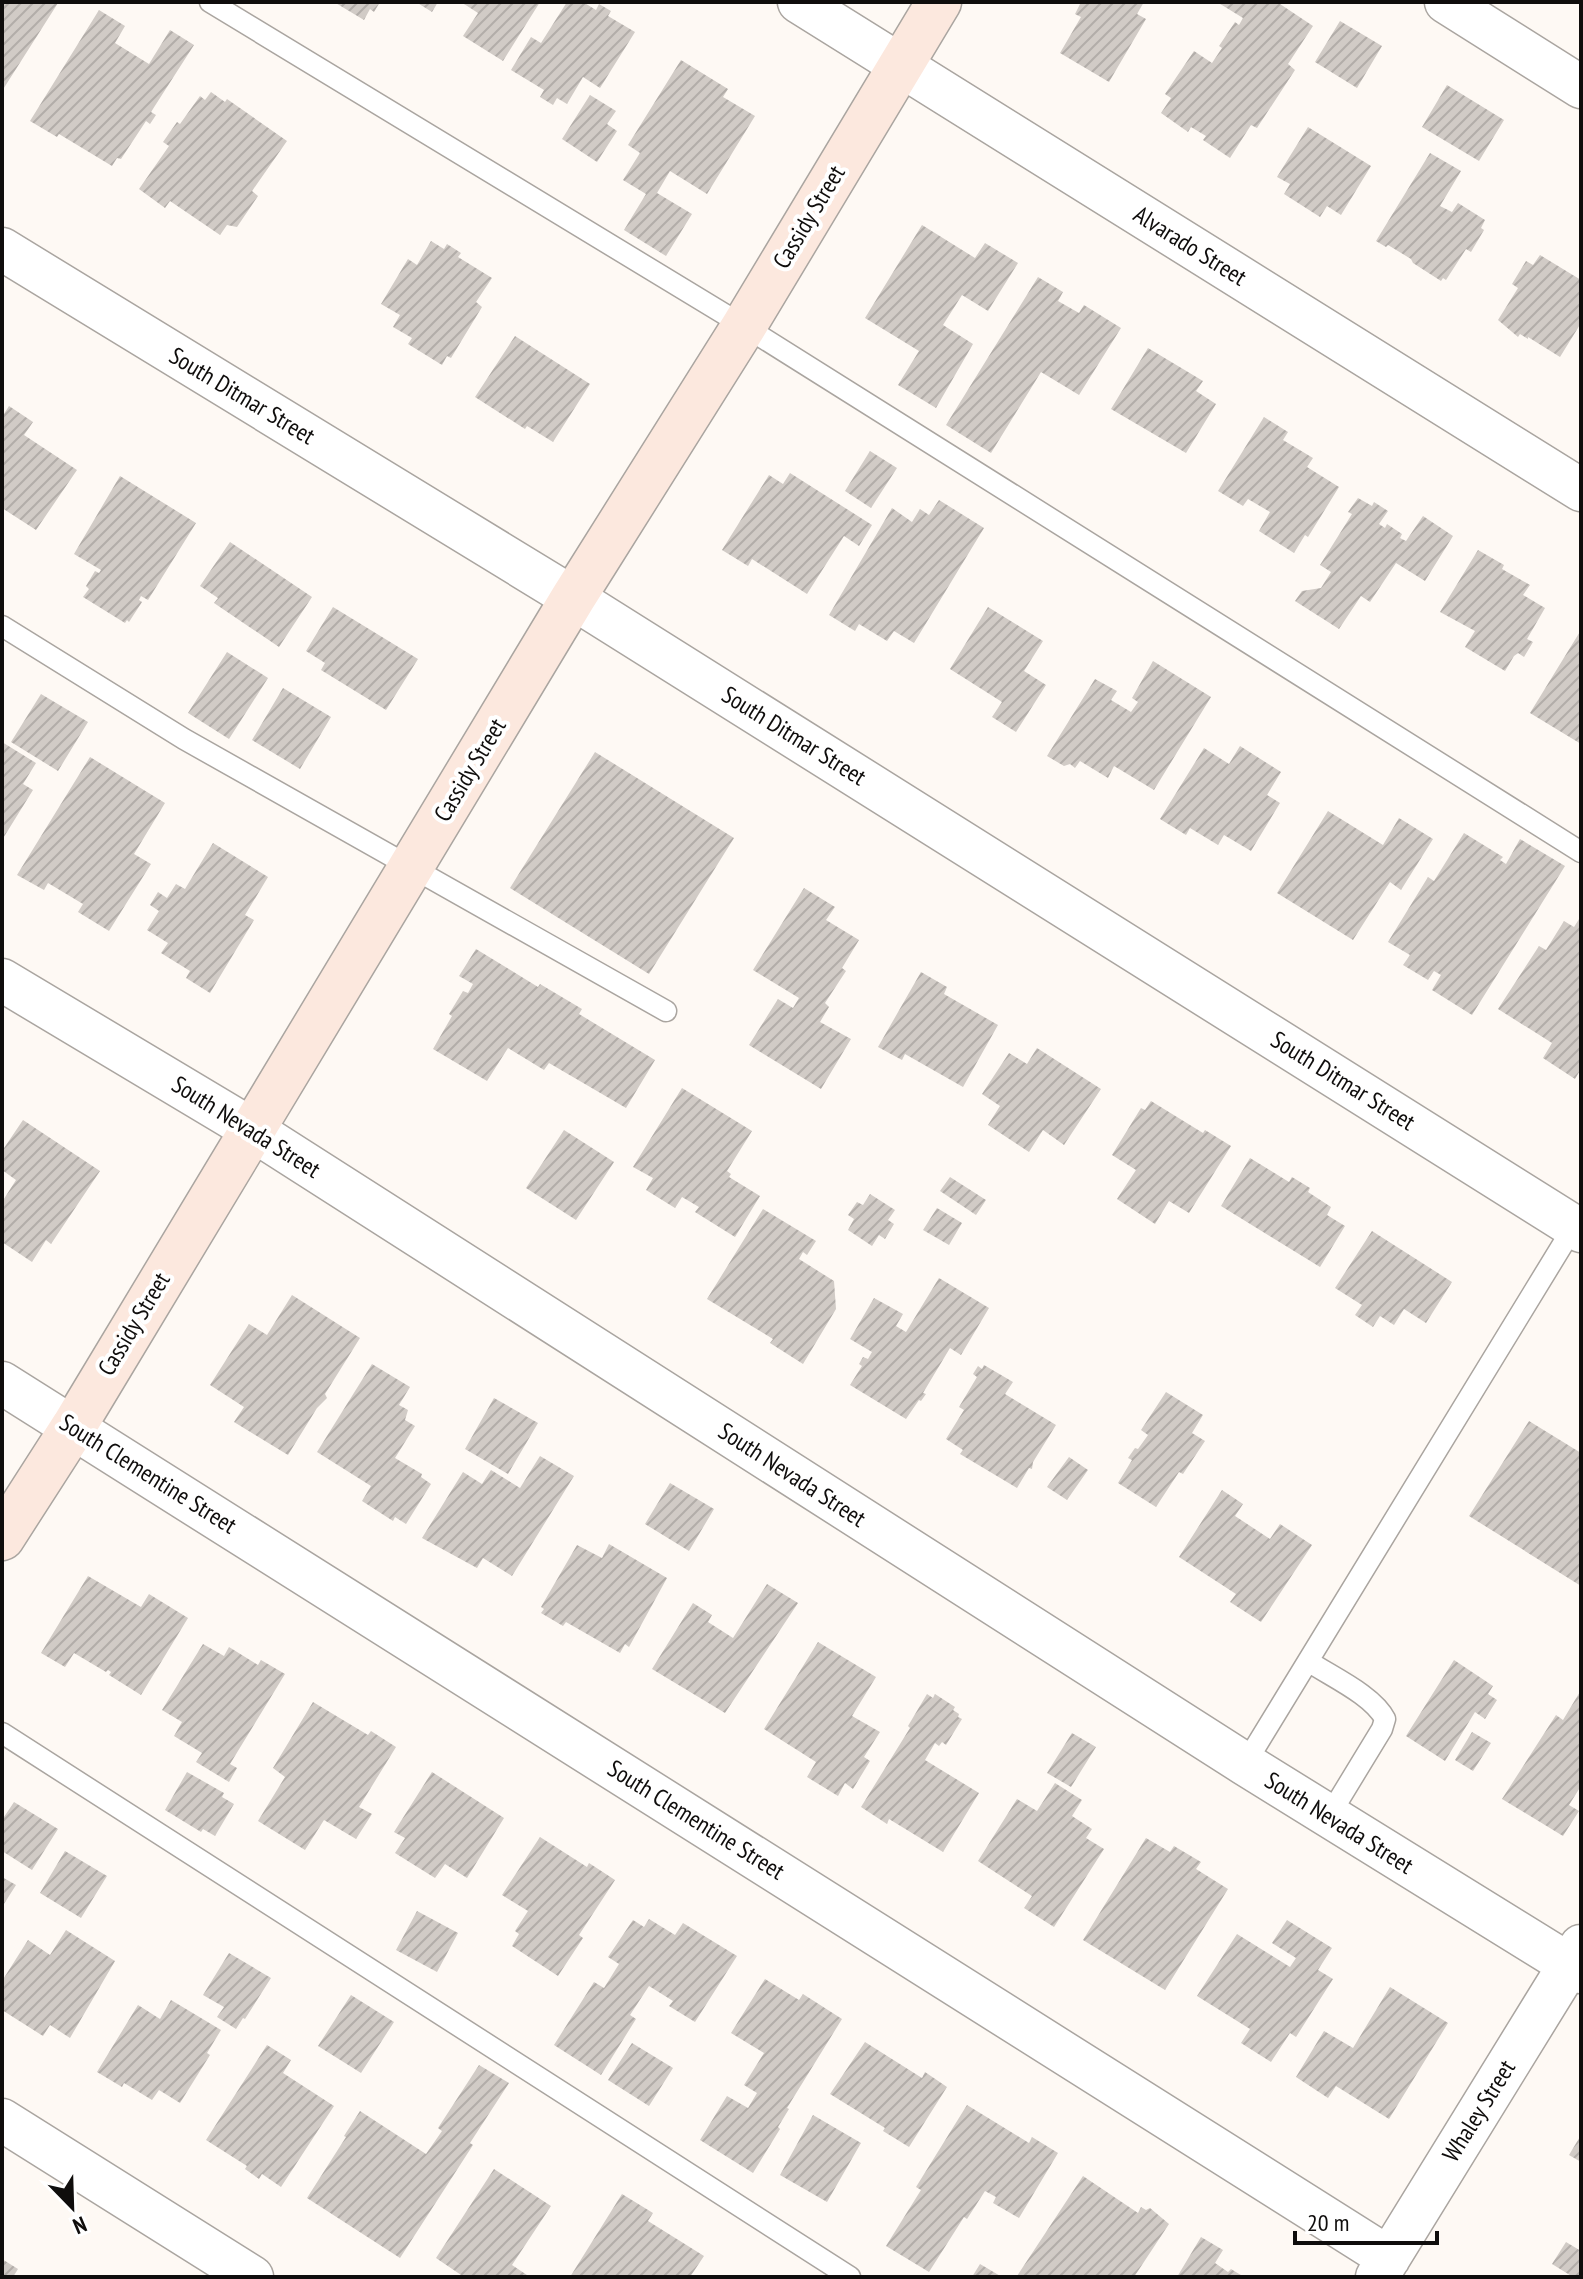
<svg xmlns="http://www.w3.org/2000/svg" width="1583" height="2279" viewBox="0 0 1583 2279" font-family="'PT Sans Narrow',sans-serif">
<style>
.building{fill:url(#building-hatch)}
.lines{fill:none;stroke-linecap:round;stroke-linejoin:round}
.service-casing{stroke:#aaa5a0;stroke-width:23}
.minor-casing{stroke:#aaa5a0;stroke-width:45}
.secondary-casing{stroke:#aaa5a0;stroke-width:47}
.service{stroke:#fff;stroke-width:20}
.minor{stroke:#fff;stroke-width:42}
.secondary{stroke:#fce8de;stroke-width:44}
.labels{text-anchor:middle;stroke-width:8;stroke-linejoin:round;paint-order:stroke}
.street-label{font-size:24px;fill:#0f0d0c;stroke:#fff}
</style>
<defs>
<pattern id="building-hatch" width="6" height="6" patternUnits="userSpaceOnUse" patternTransform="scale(2)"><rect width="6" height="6" fill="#d1cbc6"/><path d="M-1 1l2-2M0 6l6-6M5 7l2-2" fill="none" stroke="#b2ada9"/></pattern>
</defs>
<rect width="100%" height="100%" fill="#fef9f4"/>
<path class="building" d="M2,2L58,3L2,91Z
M334,2H380L374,12L370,9L364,20Z
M416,2H438L432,12Z
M461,2H540L503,61L463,36L478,13Z
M567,2H583L596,10L599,4L611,11L608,16L635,32L600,88L583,77L567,104L557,98L553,105L540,97L544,90L511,70L531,37L541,43Z
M1081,2H1144L1137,14L1146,19L1109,82L1060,53L1081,17L1075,14Z
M1217,2H1277L1313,26L1288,64L1295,70L1257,128L1251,125L1230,158L1203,140L1206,136L1191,127L1188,132L1161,113L1171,98L1165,94L1194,51L1212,63L1222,48L1219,46L1235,22L1239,25L1243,18Z
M99,10L125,26L115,43L149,64L170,30L194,45L151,112L156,115L150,124L146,121L121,159L117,158L112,166L59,134L57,137L30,121Z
M1340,21L1382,46L1357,88L1315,62Z
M681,60L728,89L723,97L755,116L707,194L670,171L657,193L692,214L666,256L624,230L646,194L623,180L640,153L628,145Z
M1447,85L1504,120L1479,161L1422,127Z
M211,92L225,102L227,99L287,141L252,191L258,196L237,227L227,225L220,235L170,201L165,208L139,189L169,146L163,142L177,122L180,124L200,96L205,100Z
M590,95L616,111L607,124L617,131L597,162L562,139Z
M1308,127L1371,166L1341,215L1327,206L1320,217L1284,194L1290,184L1277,177Z
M1430,153L1461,171L1440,206L1452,212L1458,203L1485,220L1481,228L1484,230L1471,252L1466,249L1446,280L1443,278L1441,281L1413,263L1411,259L1388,245L1386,247L1376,241Z
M922,225L975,258L985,243L1018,263L988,311L962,295L943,325L973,344L936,408L898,385L919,351L865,318Z
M431,241L444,249L447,244L461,253L458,257L492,278L476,302L482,307L451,358L447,356L442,365L408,344L412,338L393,327L400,315L381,304L408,259L417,265Z
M1540,255L1581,280V323L1560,357L1528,337V339L1520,334L1518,337L1498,320L1518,288L1512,284L1526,261L1533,265Z
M1038,277L1063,292L1058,301L1079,313L1084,305L1121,328L1079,395L1041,372L991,453L946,425Z
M515,336L590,384L553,442L527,426L525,429L475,397Z
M1148,348L1203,381L1196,391L1216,404L1186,453L1111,409Z
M9,406L33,422L24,435L77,470L36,530L2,508V417Z
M1264,417L1288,432L1283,440L1313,458L1307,467L1339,487L1308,537L1305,535L1294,553L1259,531L1270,512L1248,499L1243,506L1218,491Z
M870,451L897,468L871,508L845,491Z
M790,473L872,525L859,546L844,536L807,594L752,559L748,566L722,550L769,475L783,484Z
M120,476L196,523L148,600L141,596L139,600L142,602L129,622L127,620L125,623L83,597L89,589L86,586L95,571L99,573L101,570L74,554Z
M1358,498L1372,506L1374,502L1388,511L1379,524L1385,528L1387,524L1402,534L1400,538L1406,541L1423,516L1453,536L1425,581L1396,563L1370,602L1361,596L1339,629L1295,601L1302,591L1321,588L1331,572L1320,565L1352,514L1348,512Z
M939,500L984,528L914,643L894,631L887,641L859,624L855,631L829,615L892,508L912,522L920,509L929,515Z
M230,542L312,597L279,647L214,603L218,598L200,586Z
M1478,550L1504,565L1502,569L1530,585L1523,595L1545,608L1527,639L1533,642L1524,657L1518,653L1514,656L1505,671L1465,647L1475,631L1440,612Z
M333,607L418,659L386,710L321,670L325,663L306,651Z
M988,607L1043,641L1024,671L1046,685L1016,732L992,717L1002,702L950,669Z
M1581,630V744L1530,713Z
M227,652L268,678L229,739L188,713Z
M1153,661L1211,697L1154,790L1114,766L1108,778L1080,761L1075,768L1070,764L1064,766L1047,756L1095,679L1117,691L1111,700L1131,712L1138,702L1132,698Z
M283,688L331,717L300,769L252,740Z
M41,694L88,722L58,771L11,742Z
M2,742L36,763L23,784L33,790L2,840Z
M1240,746L1281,772L1267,795L1280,803L1251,851L1224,835L1218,845L1190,828L1186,835L1160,819L1204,748L1229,764Z
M595,752L734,838L649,974L510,888Z
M90,757L165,803L134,854L151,864L109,931L78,912L83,904L48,883L44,890L17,875Z
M1328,811L1383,845L1399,818L1433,839L1401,890L1390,882L1353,940L1277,893Z
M1464,833L1503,857L1500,860L1506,864L1520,839L1565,866L1472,1015L1432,990L1441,975L1434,971L1428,980L1403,965L1410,955L1388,942L1428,877L1434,881Z
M213,843L268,877L245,915L254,920L210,993L186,978L190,971L161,953L168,943L147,930L159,911L150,905L158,892L167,898L176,884L185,889Z
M804,888L835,907L826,920L859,940L842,968L846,971L825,1003L829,1007L820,1022L851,1039L821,1089L749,1045L778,999L793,1008L799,998L753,970Z
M1581,916V1069L1575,1079L1543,1058L1552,1043L1498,1009L1539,946L1546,950L1564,921L1574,927Z
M476,949L538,987L540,984L582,1009L579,1014L655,1060L626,1108L549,1063L544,1070L508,1048L487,1081L433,1049L452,1016L449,1014L463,991L468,993L473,984L459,976Z
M921,972L947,987L944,994L998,1025L963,1087L905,1054L902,1060L878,1047Z
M1037,1048L1101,1089L1064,1145L1043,1130L1029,1152L988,1125L1000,1106L982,1094L1009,1053L1027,1064Z
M682,1088L752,1131L727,1171L731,1174L729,1177L760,1196L735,1237L695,1212L699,1207L682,1197L675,1208L646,1190L653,1178L633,1167Z
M1151,1101L1203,1133L1205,1130L1231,1146L1189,1213L1169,1201L1155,1224L1117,1199L1136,1170L1112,1155L1141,1108L1145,1110Z
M23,1120L100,1171L51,1244L46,1240L32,1262L2,1242V1202L16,1180L2,1170V1151Z
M564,1130L614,1162L576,1220L526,1188Z
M1250,1158L1289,1182L1292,1177L1310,1188L1308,1192L1331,1207L1327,1215L1345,1226L1320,1267L1221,1206Z
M950,1177L986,1200L976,1215L940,1191Z
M870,1194L895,1210L888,1220L894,1224L885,1239L879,1235L872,1246L848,1230L854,1219L848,1215L857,1202L863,1205Z
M937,1208L962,1223L949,1245L923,1230Z
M763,1209L816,1241L807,1255L803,1252L799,1259L834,1281L836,1309L803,1364L770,1343L773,1339L707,1299Z
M1372,1231L1452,1282L1426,1323L1404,1309L1394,1325L1380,1316L1373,1327L1355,1315L1362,1305L1335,1288Z
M939,1278L989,1308L961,1355L950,1348L923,1393L926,1394L921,1401L919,1400L906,1419L850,1385L862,1366L859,1364L863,1357L868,1359L872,1352L850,1339L874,1298L903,1314L896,1326L906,1332Z
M292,1295L360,1338L325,1394L327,1398L317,1408L288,1455L234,1422L244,1407L210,1385L249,1324L267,1335Z
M372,1364L410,1387L399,1405L408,1410L405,1420L415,1426L395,1458L422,1474L421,1477L431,1484L406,1524L395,1517L393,1521L362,1501L371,1486L317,1452Z
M984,1365L1013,1382L1005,1394L1056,1425L1033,1462L1032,1469L1029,1468L1017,1488L960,1454L963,1450L946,1439L964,1410L959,1407L977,1377L973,1374L978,1366L982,1369Z
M1166,1392L1203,1415L1192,1433L1205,1441L1183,1474L1179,1472L1156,1507L1118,1483L1132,1460L1128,1458L1135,1448L1138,1449L1148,1435L1141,1430Z
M494,1398L538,1423L508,1474L465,1449Z
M1529,1421L1581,1453V1586L1469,1516Z
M540,1456L574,1476L512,1576L483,1558L477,1568L422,1538L463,1472L482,1484L491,1470L520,1488Z
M1069,1457L1088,1470L1067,1500L1047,1487Z
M670,1483L714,1509L689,1551L645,1524Z
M1222,1490L1243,1504L1235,1516L1270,1539L1280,1524L1312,1545L1261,1622L1230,1602L1236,1594L1179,1557Z
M609,1544L667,1578L629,1647L625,1644L620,1653L566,1622L563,1626L541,1613L544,1609L541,1607L577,1545L602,1558Z
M88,1576L141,1607L149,1594L188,1618L141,1695L109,1675L111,1672L108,1670L106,1672L74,1653L65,1667L41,1653Z
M767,1584L798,1603L725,1713L652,1669L693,1603L712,1615L708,1622L733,1638Z
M818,1642L876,1677L852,1716L880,1732L864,1757L870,1761L853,1789L845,1783L838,1796L807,1777L816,1762L764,1729Z
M203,1644L224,1656L229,1647L258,1665L261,1660L285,1674L230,1764L237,1768L229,1782L196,1762L202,1753L174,1736L182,1722L162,1710Z
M1454,1660L1493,1686L1488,1694L1497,1700L1485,1719L1475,1712L1445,1761L1406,1736Z
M1581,1690V1786L1569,1805L1579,1811L1563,1836L1502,1799L1556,1715L1563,1720Z
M927,1694L933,1698L935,1694L955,1707L953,1710L959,1714L958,1717L962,1719L946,1745L942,1742L939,1746L935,1743L925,1760L979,1793L943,1852L889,1819L887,1824L861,1807L910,1728L908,1726Z
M313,1702L368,1735L371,1731L396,1747L359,1807L372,1814L356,1839L324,1820L305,1850L258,1821L285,1777L273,1768Z
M1472,1732L1491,1743L1473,1771L1455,1760Z
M1072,1733L1096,1747L1071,1787L1047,1773Z
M187,1772L224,1793L222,1797L234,1804L215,1836L203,1829L201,1832L165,1810Z
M432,1772L504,1818L467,1878L445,1864L435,1878L395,1853L405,1838L394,1832Z
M1055,1783L1082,1800L1072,1816L1092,1829L1086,1838L1104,1849L1054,1927L1024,1908L1032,1896L978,1861L1017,1799L1037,1811Z
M14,1802L58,1829L32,1870L2,1851V1820Z
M540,1837L587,1867L589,1863L615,1880L579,1935L583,1938L558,1976L512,1946L519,1934L515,1931L528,1911L502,1895Z
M1146,1838L1170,1852L1174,1846L1201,1862L1196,1869L1228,1889L1165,1990L1083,1940Z
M65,1851L107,1876L81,1918L40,1893Z
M2,1877L16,1885L2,1907Z
M417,1911L458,1933L437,1972L396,1950Z
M649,1919L675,1935L683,1923L737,1956L695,2022L669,2006L673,2001L649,1986L630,2015L636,2019L601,2075L554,2045L594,1982L604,1988L619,1964L608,1957L633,1920L644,1927Z
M1287,1920L1332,1948L1318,1970L1333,1979L1296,2037L1290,2033L1271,2062L1241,2043L1250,2029L1197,1996L1237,1934L1290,1967L1296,1958L1272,1943Z
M66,1930L115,1961L70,2038L50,2025L43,2036L2,2010V1981L28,1940L50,1955Z
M229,1953L271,1978L245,2019L243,2018L236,2029L217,2017L224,2007L203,1995Z
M765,1979L799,2000L803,1994L842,2019L787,2108L789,2109L778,2127L780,2129L753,2173L700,2140L727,2096L748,2108L757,2093L744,2085L764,2053L731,2033Z
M1390,1987L1448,2023L1389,2119L1336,2086L1328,2098L1296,2077L1324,2031L1353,2048Z
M351,1995L394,2022L361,2073L318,2046Z
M171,2000L221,2030L207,2053L210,2055L180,2103L159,2090L152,2100L124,2083L122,2087L97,2072L138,2005L160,2019Z
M865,2042L922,2078L925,2072L947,2087L909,2147L883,2131L885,2128L830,2094Z
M632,2043L673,2068L649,2106L608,2080Z
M267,2045L291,2060L283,2073L334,2106L281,2187L262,2174L259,2179L245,2169L247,2166L206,2140Z
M479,2065L509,2083L470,2143L473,2145L400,2258L307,2198L346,2137L344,2136L360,2111L426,2154L442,2131L438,2128Z
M967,2105L1029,2143L1032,2137L1058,2153L1019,2218L993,2203L996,2197L985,2191L967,2219L964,2217L929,2272L886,2246L921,2190L916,2187Z
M813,2115L861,2143L827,2202L780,2175Z
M1581,2135V2162L1569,2155Z
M494,2169L551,2206L512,2265L530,2277H464L436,2258Z
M1083,2176L1138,2213L1141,2207L1146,2210L1150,2208L1169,2224L1134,2277L1017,2276Z
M622,2194L653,2213L648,2221L704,2256L690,2277H570Z
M1201,2237L1223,2250L1215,2263L1228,2272L1231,2269L1244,2277H1177Z
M1566,2242L1581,2251V2277H1573L1552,2264Z
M2,2259L18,2269L13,2277H2Z
M980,2264L1002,2277H972Z"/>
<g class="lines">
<g class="service-casing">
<path id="service" d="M210,2L744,326L1581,852
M2,626L184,739L666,1011
M1308,1661C1330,1676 1373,1695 1385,1719L1382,1729L1329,1816
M2,1733L850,2277
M1245,1764L1574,1226"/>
</g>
<g class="minor-casing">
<path id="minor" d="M799,2L1581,490
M1446,2L1581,87
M2,249L573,598L1581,1231
M2,980L251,1129L1245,1764L1581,1972
M2,1383L1389,2258
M2,2120L252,2277
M1377,2277L1581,1946"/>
</g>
<g class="secondary-casing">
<path id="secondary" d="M2,1538L74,1426L573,598L744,326L939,2"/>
</g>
<use href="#service" class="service"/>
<use href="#minor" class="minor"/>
<use href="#secondary" class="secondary"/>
</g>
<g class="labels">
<g class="street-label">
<text transform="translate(809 217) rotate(-59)" y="8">Cassidy Street</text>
<text transform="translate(1190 246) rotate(32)" y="8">Alvarado Street</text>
<text transform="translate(242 396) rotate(31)" y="8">South Ditmar Street</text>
<text transform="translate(794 736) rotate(32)" y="8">South Ditmar Street</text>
<text transform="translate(470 770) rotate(-59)" y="8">Cassidy Street</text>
<text transform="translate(1343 1081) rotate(32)" y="8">South Ditmar Street</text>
<text transform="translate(246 1127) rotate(32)" y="8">South Nevada Street</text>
<text transform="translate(134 1324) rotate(-59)" y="8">Cassidy Street</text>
<text transform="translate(148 1474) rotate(32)" y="8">South Clementine Street</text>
<text transform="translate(792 1475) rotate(33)" y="8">South Nevada Street</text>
<text transform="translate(696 1820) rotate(32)" y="8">South Clementine Street</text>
<text transform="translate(1339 1823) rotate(32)" y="8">South Nevada Street</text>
<text transform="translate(1479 2111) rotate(-58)" y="8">Whaley Street</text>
</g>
</g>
<rect width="1583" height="2279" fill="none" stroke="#0f0d0c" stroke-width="8"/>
<g transform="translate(72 2207) rotate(157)" stroke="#ffffff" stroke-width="6" paint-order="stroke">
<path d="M0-6L14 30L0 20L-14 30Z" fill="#0f0d0c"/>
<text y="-12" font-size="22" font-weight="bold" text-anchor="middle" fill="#0f0d0c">N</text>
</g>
<path d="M1295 2231v12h142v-12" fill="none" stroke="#0f0d0c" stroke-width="4"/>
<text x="1307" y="2231" font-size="24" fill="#0f0d0c" stroke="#ffffff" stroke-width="6" paint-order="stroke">20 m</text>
</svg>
